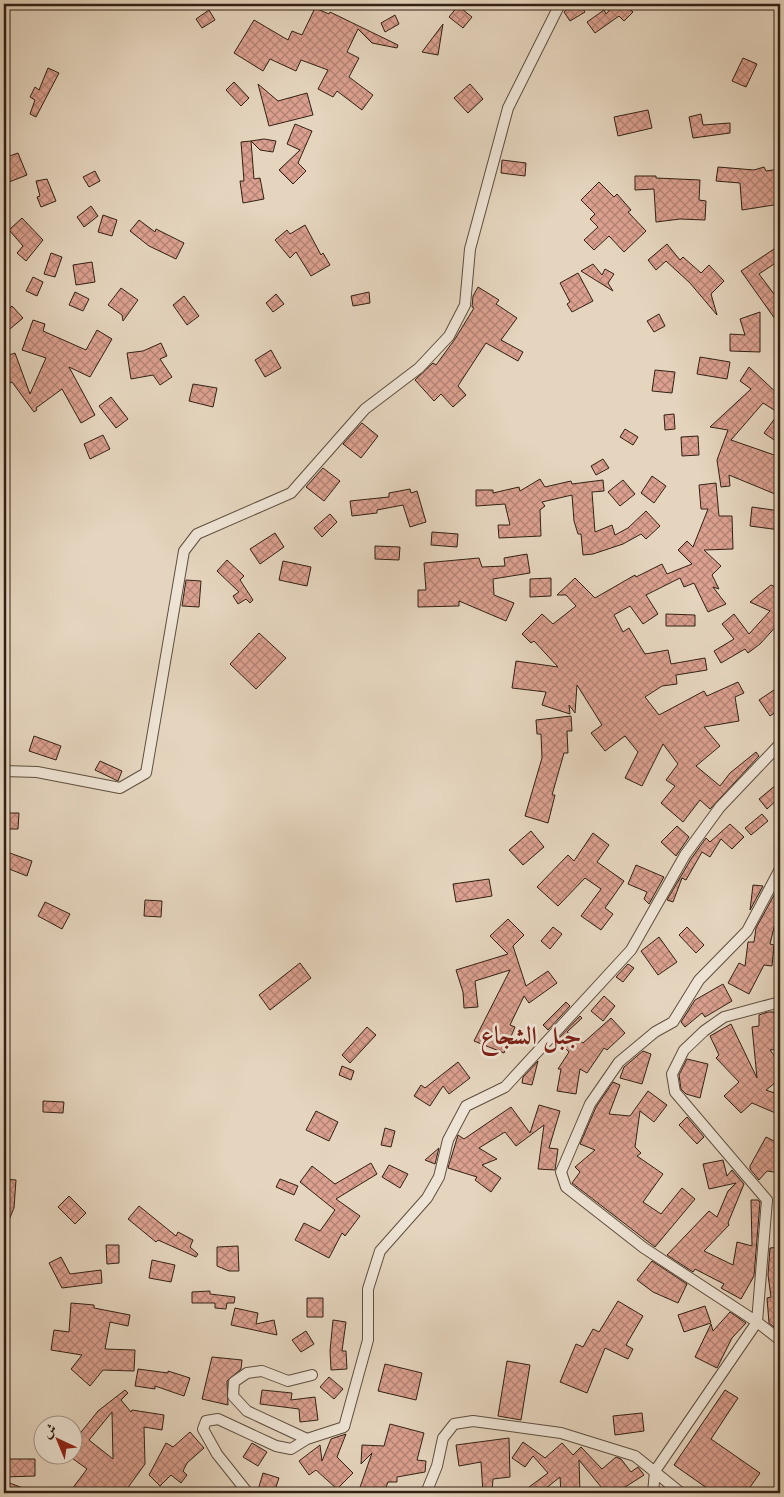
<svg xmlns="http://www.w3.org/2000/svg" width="784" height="1497" viewBox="0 0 784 1497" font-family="'EB Garamond',Amiri,serif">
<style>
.building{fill:url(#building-cross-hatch);stroke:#322114;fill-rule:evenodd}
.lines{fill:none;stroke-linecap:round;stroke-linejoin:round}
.street-casing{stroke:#5f4e3e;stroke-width:12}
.street{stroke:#eee4d5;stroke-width:10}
.labels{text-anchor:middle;stroke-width:5;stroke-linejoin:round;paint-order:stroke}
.district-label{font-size:25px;font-weight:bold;fill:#7a1f14;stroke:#eee4d5}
</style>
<defs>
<pattern id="building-cross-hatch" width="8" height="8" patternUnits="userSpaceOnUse" patternTransform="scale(1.25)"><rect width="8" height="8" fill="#dba08f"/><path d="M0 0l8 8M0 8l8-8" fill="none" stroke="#b28274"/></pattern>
</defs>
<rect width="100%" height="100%" fill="#e5d5be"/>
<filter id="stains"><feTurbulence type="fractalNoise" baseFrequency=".004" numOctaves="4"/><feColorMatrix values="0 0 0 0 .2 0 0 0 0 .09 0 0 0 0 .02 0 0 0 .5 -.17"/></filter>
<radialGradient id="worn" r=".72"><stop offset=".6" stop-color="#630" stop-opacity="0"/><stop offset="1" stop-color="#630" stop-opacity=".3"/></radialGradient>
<path class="building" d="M574,4H580L585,12L570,21L564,12Z
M615,4H624L633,12L624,21L619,16L595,33L587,22L604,10L606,14Z
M458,6L472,17L463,28L449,17Z
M315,8L329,14L330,12L398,45L397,48L372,43L358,29L347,52L359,58L349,77L373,95L362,110L337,91L333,97L318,89L328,70L301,60L296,71L270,59L263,71L234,53L254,20L288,40L292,31L302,35Z
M209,10L215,20L202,28L196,19Z
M395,15L399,24L385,32L381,23Z
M443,24L438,55L422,52Z
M743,58L757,64L746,87L732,81Z
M48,68L59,73L36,117L30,114L35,100L30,97L35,87L39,90Z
M234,82L249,98L241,106L226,90Z
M258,84L278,101L307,93L313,115L269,126Z
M470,84L483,99L468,113L454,98Z
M648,110L652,128L618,136L614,117Z
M701,114L703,125L730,123V133L693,138L689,117Z
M295,124L312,131L298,163L306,171L293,184L279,170L300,150L287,144Z
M264,139L276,141L273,152L260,150L251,141Z
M251,141L254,179L260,178L264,199L243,203L240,181H244L241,142Z
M18,153L27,175L9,182L4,169V158Z
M502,160L526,163L525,176L501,173Z
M718,167L754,170L764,167L766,171L780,169V183L776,184L780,204L742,210L740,183L716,181Z
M95,171L100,181L89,187L83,177Z
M635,176H656V178L700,180L699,200L706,201L705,220L680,219L656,222L654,189L635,190Z
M47,179L56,201L41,207L37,197L40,196L36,181Z
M599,182L614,197L617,194L631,210L628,212L646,231L624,252L609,236L594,250L584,240L598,227L590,219L595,214L581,200Z
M91,206L98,216L84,227L77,217Z
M103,215L117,220L112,236L98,232Z
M22,218L43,240L26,261L17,253L23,246L9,230Z
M139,220L155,232L156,229L184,243L176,259L149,246L130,231Z
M305,225L321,255L323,253L330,265L311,276L296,252L290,258L275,240L287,230L290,234Z
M667,244L680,260L683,257L701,273L709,265L724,281L711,294L717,315L690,283L666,261L656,270L648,260Z
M774,249L780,260L759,274L780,302V326L741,271Z
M51,253L62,257L55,277L44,274Z
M92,262L95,282L76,285L73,265Z
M593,264L602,275L605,269L614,274L608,283L613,291L581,271Z
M578,273L593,301L572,312L567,304L570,302L560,283Z
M33,277L43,282L37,296L26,291Z
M478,287L499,300L496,304L517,318L501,340L523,352L518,361L486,343L458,386L466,395L453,407L441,394L434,401L415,380L433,363L436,365L455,339L474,308L472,307L473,296Z
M121,288L138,300L123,321L122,315L108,305Z
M75,292L89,299L83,311L69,305Z
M369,292L370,303L353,306L351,296Z
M276,294L284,304L273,312L266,303Z
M184,296L199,316L187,325L173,305Z
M12,306L23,318L10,329L4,322V313Z
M760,312V352L730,351V334L745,335L740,319Z
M659,314L665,326L654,332L647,321Z
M33,320L45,324L43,331L86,350L97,330L112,339L90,377L69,367L95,415L81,423L62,389L36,408L37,410L34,412L12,382L10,383L4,364V357L15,353L30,394L46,358L22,350Z
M161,343L167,356L160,359L172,377L160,385L153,375L131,379L127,353L143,351Z
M271,350L281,368L265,377L255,360Z
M700,357L730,362L727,379L697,374Z
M749,367L780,396V444L764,433L779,413L763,403L731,440L780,457V477L775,475V494L729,475L730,486L721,487L717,460L728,430L710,427L751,389L740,381Z
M655,370L675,372L672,393L652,391Z
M193,384L217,388L213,407L189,401Z
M111,397L128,419L116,428L99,406Z
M674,414L675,429L665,430L664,415Z
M362,423L378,436L361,458L343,444Z
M625,429L638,437L633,445L620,437Z
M103,435L110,449L90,459L84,444Z
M698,436L699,455L682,456L681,437Z
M603,459L609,468L596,475L591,466Z
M323,468L340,481L324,501L306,487Z
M652,476L666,486L654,503L641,493Z
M540,479L545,487L571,481L572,484L603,480L604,491L592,492L595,532L612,525L615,535L628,528L646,511L660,526L646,539L641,534L623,544L593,554L583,555L581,534H578L574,521L572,495L542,502L545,506L540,510L541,536L499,538L498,525H510L505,504L476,506V490H493V493L519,487L520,491Z
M623,480L635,494L620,506L608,492Z
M716,483L719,516H732L733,549L704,550L721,566L712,575L719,589L713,587L726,604L708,612L694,583L684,587L680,578L646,595L658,614L643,624L630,606L614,615L623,632L629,628L645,654L668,650L671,664L705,658L707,670L676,675L677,684L662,686L645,697L659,715L704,691L707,696L738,682L744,693L735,697L739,721L704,727L720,746L696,766L720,786L730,773L756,752L759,756L710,809L700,800L683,822L661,803L675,786L666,780L678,764L663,744L642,786L625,778L638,752L625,736L605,751L591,733L602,725L577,685L575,713L569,705L570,714L542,705L546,692L512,688L516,661L558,667L534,641L531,643L522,634L542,614L553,624L576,606L566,595H557L575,578L595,598L635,575L636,577L662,564L667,574L692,564L678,550L687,541L693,547L708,509H701L699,485Z
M410,489L411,493L417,491L426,522L410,527L403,505L377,510V513L352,516L350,501L389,497V493Z
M752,507L780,511V530L750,526Z
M330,514L337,522L322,537L314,528Z
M432,532L458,534L457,547L431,545Z
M275,533L284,547L260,564L250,549Z
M375,546L400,547L399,560L375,559Z
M527,554L530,573L493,579L494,595L514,603L506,621L459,601V606L418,607V590H426L424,563L479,558L482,567L505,566L504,558Z
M227,560L244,576L240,580L253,600L250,603L246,599L238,604L233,596L239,592L217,571Z
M283,561L311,567L307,586L279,580Z
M551,578V596L530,597V579Z
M186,580L201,581L199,607L182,606Z
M771,585L780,589V622L760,644L748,653L745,649L721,663L714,651L734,639L722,624L734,614L749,634L770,611L750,602Z
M666,614L695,615V626H666Z
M259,633L286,658L256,689L230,664Z
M780,686V709L770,716L759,700Z
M571,716L572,731H567L568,753H564L552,795H555L548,823L525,816L542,758L541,734H537L536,720Z
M34,736L61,746L56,760L29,751Z
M100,761L122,771L118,781L95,770Z
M776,785L780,790V797L767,809L759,799Z
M4,813H19L18,829H4Z
M762,814L768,821L751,835L745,828Z
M730,824L744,837L732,849L721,839L710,857L702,852L686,880L682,878L673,902L667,900L691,859L706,838L710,842Z
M677,826L689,837L676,856L661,842Z
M531,831L544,847L523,865L509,850Z
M593,833L609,845L597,862L624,881L605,908L613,914L601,930L581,916L601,889L585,878L558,906L537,887L568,855L574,861Z
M7,852L32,861L27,876L4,867Z
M636,865L664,877L649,904L644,899L647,892L628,884Z
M489,879L492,896L456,902L453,884Z
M753,885L763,886L750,910Z
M778,888L776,919L770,944L774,945L772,966L764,965L749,994L728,983L739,963L745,966L748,942H754L756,928Z
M145,900L162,901L161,917L144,916Z
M45,902L70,914L62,929L38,916Z
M508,919L524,935L513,946L526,986L548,971L557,983L529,1003L524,996L510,1025L515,1027L504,1053L474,1041L510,970L475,981L478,1007L464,1008L463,992L456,970L508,954L490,936Z
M553,927L562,934L550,949L541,941Z
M687,927L704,945L696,953L679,935Z
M659,937L677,962L658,975L641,951Z
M300,963L311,978L270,1010L259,995Z
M628,964L634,968L623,982L616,977Z
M723,984L732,1001L705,1017L702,1013L685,1027L681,1022L695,1000Z
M604,996L615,1006L603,1021L591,1011Z
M566,1002L570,1006L548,1030L543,1025Z
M768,1012H774L778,1049L770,1050L780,1063V1079L766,1090L780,1095V1115L752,1103L741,1113L724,1096L739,1082L716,1058L719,1055L710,1036L731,1024L757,1078L752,1027L759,1026V1015Z
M580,1016L582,1018L567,1032L583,1043L611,1018L625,1033L607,1050L604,1048L587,1073L580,1069L576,1094L557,1091L561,1069H558L569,1052L557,1040Z
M367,1027L376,1035L350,1063L342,1055Z
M643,1051L651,1054L642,1084L620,1078L624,1067Z
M687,1059L708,1064L700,1098L686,1094L681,1089L679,1075Z
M538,1061L532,1085L522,1083L523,1077Z
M458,1062L470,1078L449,1094L443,1086L430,1106L414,1096L421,1085L425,1088Z
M342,1066L354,1071L351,1080L339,1075Z
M613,1082L620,1085L609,1114L630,1116L648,1091L667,1105L654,1122L640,1111L635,1147L641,1153L637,1156L663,1174L643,1202L661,1214L682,1188L695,1199L655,1247L572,1183L580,1172L575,1167L595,1150L580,1144L596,1107Z
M43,1101L64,1102L63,1113L43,1112Z
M539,1105L560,1111L549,1148L558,1149L555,1170L538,1169L544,1125L516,1146L505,1132L479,1148L497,1159L482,1165L501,1178L491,1192L475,1180L477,1177L448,1168L458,1135L464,1139L511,1107L530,1133Z
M316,1111L338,1122L329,1141L306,1130Z
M687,1117L704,1137L697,1144L679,1125Z
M385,1128L395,1131L391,1147L381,1145Z
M766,1137L780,1144V1173L767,1171L759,1180L750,1169V1166Z
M439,1148L435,1164L425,1160Z
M723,1160L727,1176L732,1170L744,1184L728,1223L729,1225L704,1251L733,1265L737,1242L752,1246L751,1200H758L760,1202L754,1276L741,1299L721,1288L724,1284L695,1269L693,1272L667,1255L709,1211L717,1217L728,1191L736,1183L709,1189L703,1164Z
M371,1163L377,1174L336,1199L360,1216L345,1236L342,1233L329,1258L295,1240L304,1223L320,1231L335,1210L300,1182L312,1166L335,1184Z
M389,1165L408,1174L400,1188L382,1177Z
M4,1179L16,1180L14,1208L4,1232Z
M280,1179L298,1186L294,1195L276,1187Z
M69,1196L86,1213L75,1224L58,1207Z
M139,1206L176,1236L178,1232L193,1240L190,1247L198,1254L196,1257L158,1240L156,1242L128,1219Z
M106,1245H119V1263L107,1264Z
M238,1246L239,1271H229L217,1266V1247Z
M779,1247L780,1330H778L769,1323L767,1298L771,1297L768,1275L770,1248Z
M61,1257L70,1274L101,1270L102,1283L62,1288L49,1263Z
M152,1260L175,1265L171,1282L149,1278Z
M652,1261L687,1284L678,1303L653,1292L637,1280Z
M210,1291V1294L235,1297L234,1303H227L226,1309L215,1308V1303H192V1292Z
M307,1298H323V1317H307Z
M618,1301L643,1316L626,1345L633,1349L628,1359L605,1348L587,1393L560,1382L576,1344L583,1347L593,1329L599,1332Z
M71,1303L94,1305V1308L130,1315L128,1326L110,1322L105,1349L135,1350L134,1371L103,1370L90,1386L71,1369L82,1355L51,1350L54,1330L69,1332Z
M705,1306L711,1323L684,1332L678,1315Z
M235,1308L258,1313L256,1324L274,1320L277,1335L231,1325Z
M730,1312L746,1323L732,1338L717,1368L695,1357L711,1324L713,1331Z
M333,1320L346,1322L342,1351H346L347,1369L331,1370L330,1351Z
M306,1331L314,1344L301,1352L292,1340Z
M212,1357L242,1360L241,1369L227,1381L228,1405L202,1399Z
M507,1361L530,1365L521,1420L498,1416Z
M385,1364L422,1373L416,1400L378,1391Z
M138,1369L168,1373V1371L190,1378L184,1396L155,1386V1389L135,1386Z
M329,1377L343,1389L334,1399L320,1387Z
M125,1390L128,1393L121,1400L131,1412L132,1410L164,1415L162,1430L144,1427L145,1464L124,1493H69L87,1469L72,1458V1432L78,1436L98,1411ZM112,1412L113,1459L89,1440Z
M262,1390L292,1393L291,1400L315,1397L318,1420L300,1422L299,1409L260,1404Z
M725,1390L738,1398L711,1439L760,1473L746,1493H714L674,1465Z
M642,1413L644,1431L615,1435L613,1416Z
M390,1424L424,1433L417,1460L426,1461L425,1472L397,1477V1482H388L384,1493H358L372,1453L361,1464L362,1445L384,1446Z
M190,1432L204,1448L187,1463L183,1471L187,1475L181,1483L171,1475L160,1486L149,1475L166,1443L173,1447Z
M346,1434L337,1457L353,1473L337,1489L316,1470L309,1475L299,1461L320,1445L322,1461L331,1439Z
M509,1438L510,1477L493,1479L492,1493H483L481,1462L459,1466L456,1445Z
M523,1442L545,1458L562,1443L573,1455L581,1447L602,1469L616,1457L621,1459L631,1472L638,1467L644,1475L622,1489L623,1493H606L579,1460L580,1493H561L560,1477L540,1493H521L548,1473L533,1456L525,1467L512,1458Z
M252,1443L267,1452L258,1466L243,1457Z
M4,1459H35V1476L4,1477Z
M263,1473L279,1478L274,1493L258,1490Z
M4,1481L34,1492V1493H4Z"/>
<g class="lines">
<g class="street-casing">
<path id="street" d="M4,771L37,772L120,788L146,773L184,551L197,534L291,493L365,409L419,368L449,336L465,305L470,249L508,108L560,4
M780,869L747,931L699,980L673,1022L655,1032L619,1062L590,1104L561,1172L566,1187L644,1248L757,1322L780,1340
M307,1439L247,1411L233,1396L234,1382L247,1373L262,1371L288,1381L312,1375
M248,1493L217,1454L203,1429L206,1421L218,1419L276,1446L291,1449L307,1439L344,1427L368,1340V1289L380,1251L427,1198L439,1177L448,1140L466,1106L505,1087L631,950L685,855L720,807L780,744
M426,1493L437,1466L443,1438L454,1424L473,1421L561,1433L635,1456L681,1493
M653,1493L655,1471L757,1322L767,1200L675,1092L672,1074L684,1050L704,1031L724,1017L780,1002"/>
</g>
<use href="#street" class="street"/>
</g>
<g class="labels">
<g class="district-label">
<text x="531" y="1044">جبل الشجاع</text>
</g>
</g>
<rect width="784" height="1497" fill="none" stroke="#e5d5be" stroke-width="20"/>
<rect x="5" y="5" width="774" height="1487" fill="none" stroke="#322114" stroke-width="2.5"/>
<rect x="10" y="10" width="764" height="1477" fill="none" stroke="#322114"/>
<g transform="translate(58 1440) rotate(316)"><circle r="24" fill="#eee4d5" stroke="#a39688"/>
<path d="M0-4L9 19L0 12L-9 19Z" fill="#8f2418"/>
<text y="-8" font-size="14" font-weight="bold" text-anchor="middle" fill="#322114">ش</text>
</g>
<rect width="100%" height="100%" filter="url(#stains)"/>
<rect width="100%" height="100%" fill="url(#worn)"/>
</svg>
